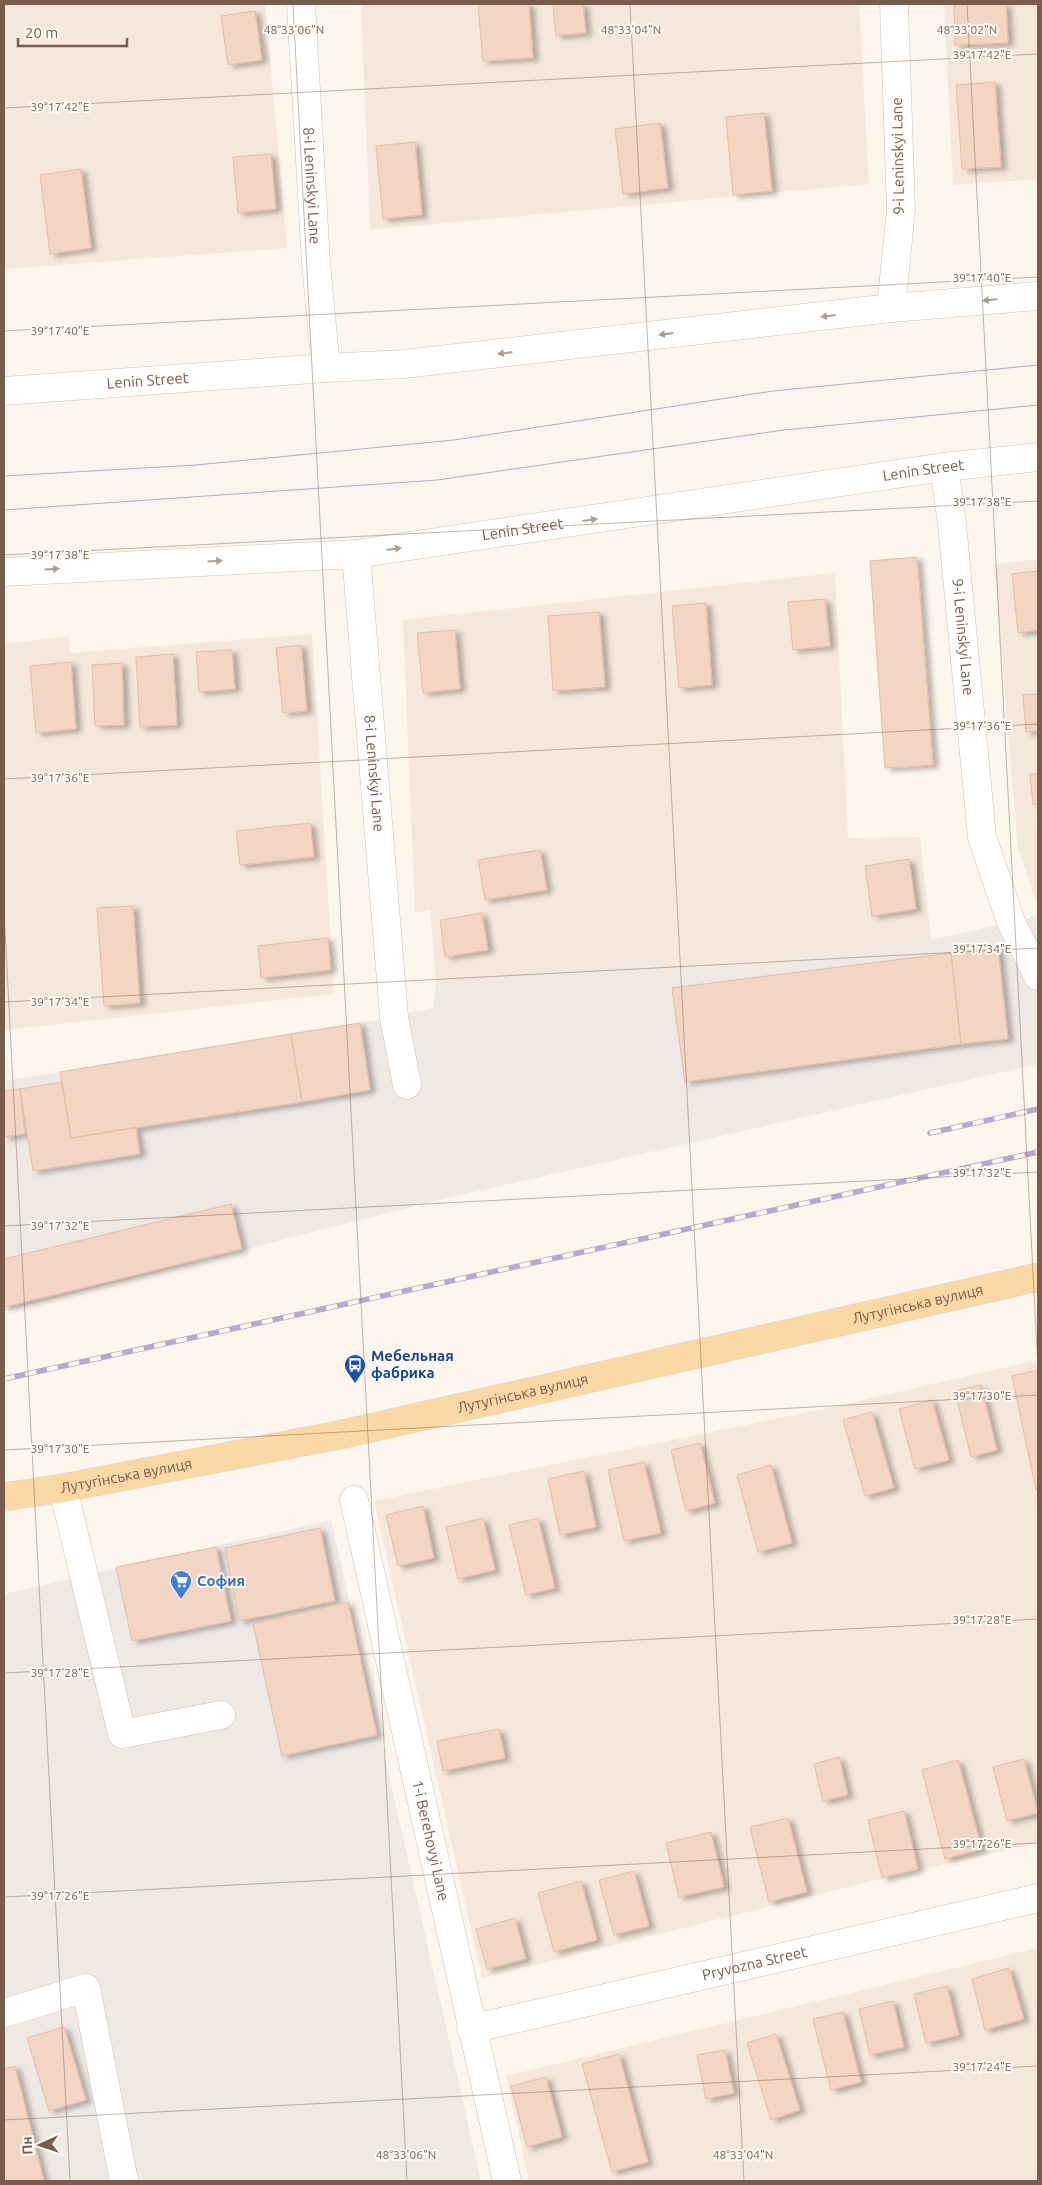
<svg xmlns="http://www.w3.org/2000/svg" width="1042" height="2185" viewBox="0 0 1042 2185" font-family="Ubuntu,sans-serif">
<style>
.residential{fill:#f5e8da}
.industrial{fill:#efe9e4}
.building{fill:#f3d5c3;stroke:#e6bba3;filter:url(#shadow)}
.lines{fill:none;stroke-linecap:round;stroke-linejoin:round}
.minor-casing{stroke:#d1beb0;stroke-width:29}
.major-casing{stroke:#dad1cd;stroke-width:29}
.minor{stroke:#fff;stroke-width:28}
.major{stroke:#fbd9a5;stroke-width:28}
.tram{stroke:#b9a8c9;stroke-width:1}
.rail-casing{stroke:#b9a8c9;stroke-width:5.5}
.rail{stroke:#fffaf3;stroke-width:4;stroke-dasharray:11;stroke-linecap:butt}
.oneway{fill:#af9d94}
.ticks{fill:none;stroke:#7a5c4d;stroke-width:1;stroke-opacity:0.45}
.labels{text-anchor:middle;stroke-width:4;stroke-linejoin:round;paint-order:stroke}
.street-label{font-size:15px;fill:#7a5c4d;stroke:#fffaf3}
.transit-label{font-size:15px;font-weight:bold;fill:#164399;stroke:#fffaf3;text-anchor:start}
.shop-label{font-size:15px;font-weight:bold;fill:#366cbe;stroke:#fffaf3;text-anchor:start}
.ticks-label{font-size:12px;text-anchor:middle;fill:#7a5c4d;stroke:#fffaf3;stroke-width:4;stroke-linejoin:round;paint-order:stroke}
</style>
<defs>
<filter id="shadow"><feDropShadow dx="5.5" dy="3" stdDeviation="2.5" flood-color="#0004"/></filter>
</defs>
<rect width="100%" height="100%" fill="#fdf6ec"/>
<path class="residential" d="M4,4H265L287,248L4,269Z
M361,4H859L869,184L370,230Z
M944,4H1038V179L953,185Z
M1038,559V907L1018,848L994,564Z
M835,573L848,838L920,837L931,940L666,973V957L437,989L430,910L415,913L403,620Z
M312,634L334,994L4,1030V644L69,636L70,653Z
M1038,1360V1843L880,1879L482,1978L374,1501L833,1407Z
M1038,1948V2181H529L506,2076Z"/>
<path class="industrial" d="M1038,916V1064L434,1201L4,1311V1081L375,1020L433,1008L436,983L667,957V973L931,940Z
M331,1520L481,2181H4V1594Z"/>
<path class="building" d="M478,4H529L533,58L483,61Z
M553,4H583L586,33L556,36Z
M954,4H1006L1008,43L955,45Z
M255,11L262,60L228,65L221,16Z
M995,82L1001,167L962,169L956,85Z
M764,113L772,191L733,195L726,117Z
M660,123L668,188L623,194L615,129Z
M415,142L422,215L383,219L376,146Z
M271,154L276,209L238,213L233,157Z
M81,169L91,248L50,254L40,175Z
M917,557L933,765L885,768L870,561Z
M1038,571V630L1018,633L1012,574Z
M825,599L830,646L793,650L788,602Z
M706,603L712,685L679,688L672,606Z
M599,612L605,687L553,691L548,616Z
M455,630L460,689L423,693L417,633Z
M301,645L307,711L283,713L276,648Z
M232,650L235,689L199,692L196,652Z
M173,654L177,725L140,727L136,657Z
M71,662L76,729L36,733L30,666Z
M122,663L124,725L95,726L92,665Z
M1038,694V731L1026,732L1023,695Z
M1030,774H1038V804L1033,805Z
M310,823L314,857L240,865L236,831Z
M540,850L547,890L485,900L478,860Z
M909,859L916,909L872,916L865,866Z
M133,906L140,1003L104,1006L97,908Z
M482,913L488,950L445,957L440,920Z
M328,938L331,970L261,978L258,946Z
M998,948L1008,1039L961,1044L951,953Z
M951,953L961,1044L685,1082L672,988Z
M360,1023L370,1090L302,1102L291,1034Z
M291,1034L302,1102L71,1138L60,1072Z
M62,1082L71,1138L136,1127L140,1154L33,1171L20,1089Z
M20,1089L25,1134L4,1137V1091Z
M231,1204L242,1249L4,1307V1259Z
M1038,1370V1489L1036,1490L1012,1376Z
M981,1385L997,1450L971,1457L955,1391Z
M932,1400L949,1460L915,1469L899,1409Z
M872,1412L894,1488L865,1496L843,1420Z
M700,1443L715,1503L686,1511L671,1450Z
M644,1462L661,1533L624,1541L608,1470Z
M771,1465L792,1543L758,1552L737,1475Z
M584,1471L596,1527L560,1535L548,1479Z
M423,1506L434,1558L398,1566L386,1515Z
M483,1518L495,1570L458,1579L446,1527Z
M538,1518L555,1588L526,1595L509,1525Z
M320,1528L335,1601L239,1621L225,1548Z
M216,1547L231,1621L132,1641L116,1567Z
M348,1602L377,1735L282,1756L253,1624Z
M499,1729L505,1758L443,1771L437,1741Z
M839,1757L848,1795L823,1801L814,1764Z
M1024,1759L1038,1813L1007,1821L993,1767Z
M958,1760L982,1849L945,1859L922,1770Z
M904,1811L918,1869L882,1878L868,1820Z
M788,1818L807,1892L769,1902L750,1827Z
M711,1832L724,1887L679,1897L666,1843Z
M634,1871L649,1926L614,1935L599,1880Z
M581,1881L597,1940L554,1952L538,1893Z
M515,1918L526,1959L487,1969L476,1929Z
M1009,1968L1024,2019L985,2030L972,1979Z
M947,1986L959,2035L926,2043L914,1994Z
M893,2001L904,2047L870,2055L859,2009Z
M843,2012L861,2082L831,2090L813,2019Z
M64,2027L86,2100L49,2111L27,2038Z
M776,2034L800,2110L771,2120L747,2043Z
M725,2050L734,2093L706,2099L697,2055Z
M619,2054L648,2162L612,2172L582,2064Z
M15,2066L44,2181H4V2069Z
M546,2077L562,2137L527,2147L511,2086Z"/>
<g class="lines">
<g class="minor-casing">
<g id="minor">
<path id="s1" d="M301,4L316,263L326,368"/>
<path d="M891,308L901,210L894,4"/>
<path id="s2" d="M4,391L326,368L404,364L891,308L1038,296"/>
<path id="s3" d="M944,467L952,524L982,837L1011,922L1038,976"/>
<path id="s4" d="M356,554L394,1017L407,1085"/>
<path id="s5" d="M4,572L356,554L944,467L1038,457"/>
<path d="M63,1488L122,1734L221,1715"/>
<path id="s6" d="M354,1500L507,2181"/>
<path d="M4,2013L86,1988L124,2181"/>
<path id="s7" d="M471,2029L1038,1898"/>
</g>
</g>
<g class="major-casing">
<g id="major">
<path id="s8" d="M4,1497L63,1488L339,1435L1038,1277"/>
</g>
</g>
<use href="#minor" class="minor"/>
<use href="#major" class="major"/>
<path class="tram" d="M4,476L196,465L454,440L773,391L1038,365
M4,510L437,480L784,430L1038,405"/>
<g class="rail-casing">
<path id="rail" d="M930,1133L1038,1109
M4,1379L1038,1152"/>
</g>
<use href="#rail" class="rail"/>
</g>
<defs><path id="oneway-solid" d="M-6-.8H1V-3.2L6.5 0L1 3.2V.8H-6Z" transform="scale(1.25)"/></defs>
<g class="oneway">
<use href="#oneway-solid" transform="translate(990 300) rotate(175)"/>
<use href="#oneway-solid" transform="translate(828 316) rotate(173)"/>
<use href="#oneway-solid" transform="translate(666 334) rotate(173)"/>
<use href="#oneway-solid" transform="translate(505 353) rotate(173)"/>
<use href="#oneway-solid" transform="translate(590 520) rotate(-8)"/>
<use href="#oneway-solid" transform="translate(394 549) rotate(-8)"/>
<use href="#oneway-solid" transform="translate(215 561) rotate(-3)"/>
<use href="#oneway-solid" transform="translate(52 569) rotate(-3)"/>
</g>
<path class="ticks" d="M293,4L407,2181M630,4L744,2181M967,4L1038,1369M4,108L1038,54M4,331L1038,277M4,555L1038,501M4,779L1038,724M4,911L70,2181M4,1002L1038,948M4,1226L1038,1172M4,1450L1038,1395M4,1673L1038,1619M4,1897L1038,1843M4,2120L1038,2066"/>
<defs>
<g id="bus-pin" transform="scale(1.125)"><path d="M0 17L-7.5 6A9.5 9.5 0 1 1 7.5 6Z" fill="#1a4fb4" stroke="#fffaf3"/><path d="M-5-6H5V4H4V6H2V4H-2V6H-4V4H-5ZM-3.5-4V0h7V-4ZM-3.5 1.2v1.5H-2V1.2ZM2 1.2v1.5H3.5V1.2Z" fill="#fff"/></g>
<g id="supermarket-pin" transform="scale(1.125)"><path d="M0 17L-7.5 6A9.5 9.5 0 1 1 7.5 6Z" fill="#3f7fe0" stroke="#fffaf3"/><path d="M-6-5.5h2.5l.6 2H6L4.5 2H-2.5L-4.4-4H-6ZM-1.5 3.2a1.3 1.3 0 1 0 .1 0ZM3 3.2a1.3 1.3 0 1 0 .1 0Z" fill="#fff"/></g>
</defs>
<g fill-rule="evenodd">
<use href="#bus-pin" x="355" y="1365"/>
<use href="#supermarket-pin" x="181" y="1581"/>
</g>
<g class="labels">
<g class="street-label">
<text transform="translate(898 156) rotate(-91)" y="5">9-i Leninskyi Lane</text>
<text dy="5" stroke="none"><textPath href="#s1" startOffset="182">8-i Leninskyi Lane</textPath></text>
<text dy="5" stroke="none"><textPath href="#s2" startOffset="144">Lenin Street</textPath></text>
<text dy="5" stroke="none"><textPath href="#s5" startOffset="926">Lenin Street</textPath></text>
<text dy="5" stroke="none"><textPath href="#s5" startOffset="521">Lenin Street</textPath></text>
<text dy="5" stroke="none"><textPath href="#s3" startOffset="171">9-i Leninskyi Lane</textPath></text>
<text dy="5" stroke="none"><textPath href="#s4" startOffset="220">8-i Leninskyi Lane</textPath></text>
<text dy="5" stroke="none"><textPath href="#s8" startOffset="934">Лутугінська вулиця</textPath></text>
<text dy="5" stroke="none"><textPath href="#s8" startOffset="529">Лутугінська вулиця</textPath></text>
<text dy="5" stroke="none"><textPath href="#s8" startOffset="124">Лутугінська вулиця</textPath></text>
<text dy="5" stroke="none"><textPath href="#s6" startOffset="349">1-i Berehovyi Lane</textPath></text>
<text dy="5" stroke="none"><textPath href="#s7" startOffset="291">Pryvozna Street</textPath></text>
</g>
<g class="transit-label">
<text x="371" y="1361">Мебельная<tspan x="371" dy="17">фабрика</tspan></text>
</g>
<g class="shop-label">
<text x="197" y="1586">София</text>
</g>
</g>
<g class="ticks-label">
<text x="294" y="34">48°33'06"N</text>
<text x="631" y="34">48°33'04"N</text>
<text x="967" y="34">48°33'02"N</text>
<text x="982" y="59">39°17'42"E</text>
<text x="60" y="111">39°17'42"E</text>
<text x="982" y="282">39°17'40"E</text>
<text x="60" y="335">39°17'40"E</text>
<text x="982" y="506">39°17'38"E</text>
<text x="60" y="559">39°17'38"E</text>
<text x="982" y="730">39°17'36"E</text>
<text x="60" y="782">39°17'36"E</text>
<text x="982" y="953">39°17'34"E</text>
<text x="60" y="1006">39°17'34"E</text>
<text x="982" y="1177">39°17'32"E</text>
<text x="60" y="1230">39°17'32"E</text>
<text x="982" y="1400">39°17'30"E</text>
<text x="60" y="1453">39°17'30"E</text>
<text x="982" y="1624">39°17'28"E</text>
<text x="60" y="1677">39°17'28"E</text>
<text x="982" y="1848">39°17'26"E</text>
<text x="60" y="1900">39°17'26"E</text>
<text x="982" y="2071">39°17'24"E</text>
<text x="406" y="2159">48°33'06"N</text>
<text x="743" y="2159">48°33'04"N</text>
</g>
<rect width="1042" height="2185" fill="none" stroke="#7a5c4d" stroke-width="10"/>
<g transform="translate(40 2145) rotate(267)" stroke="#fffaf3" stroke-width="4" paint-order="stroke">
<path d="M0-4L9 19L0 12L-9 19Z" fill="#7a5c4d"/>
<text y="-8" font-size="14" font-weight="bold" text-anchor="middle" fill="#7a5c4d">Пн</text>
</g>
<path d="M18 38v8h109v-8" fill="none" stroke="#7a5c4d" stroke-width="2.5"/>
<text x="25" y="38" font-size="15" fill="#7a5c4d" stroke="#fffaf3" stroke-width="4" paint-order="stroke">20 m</text>
</svg>
